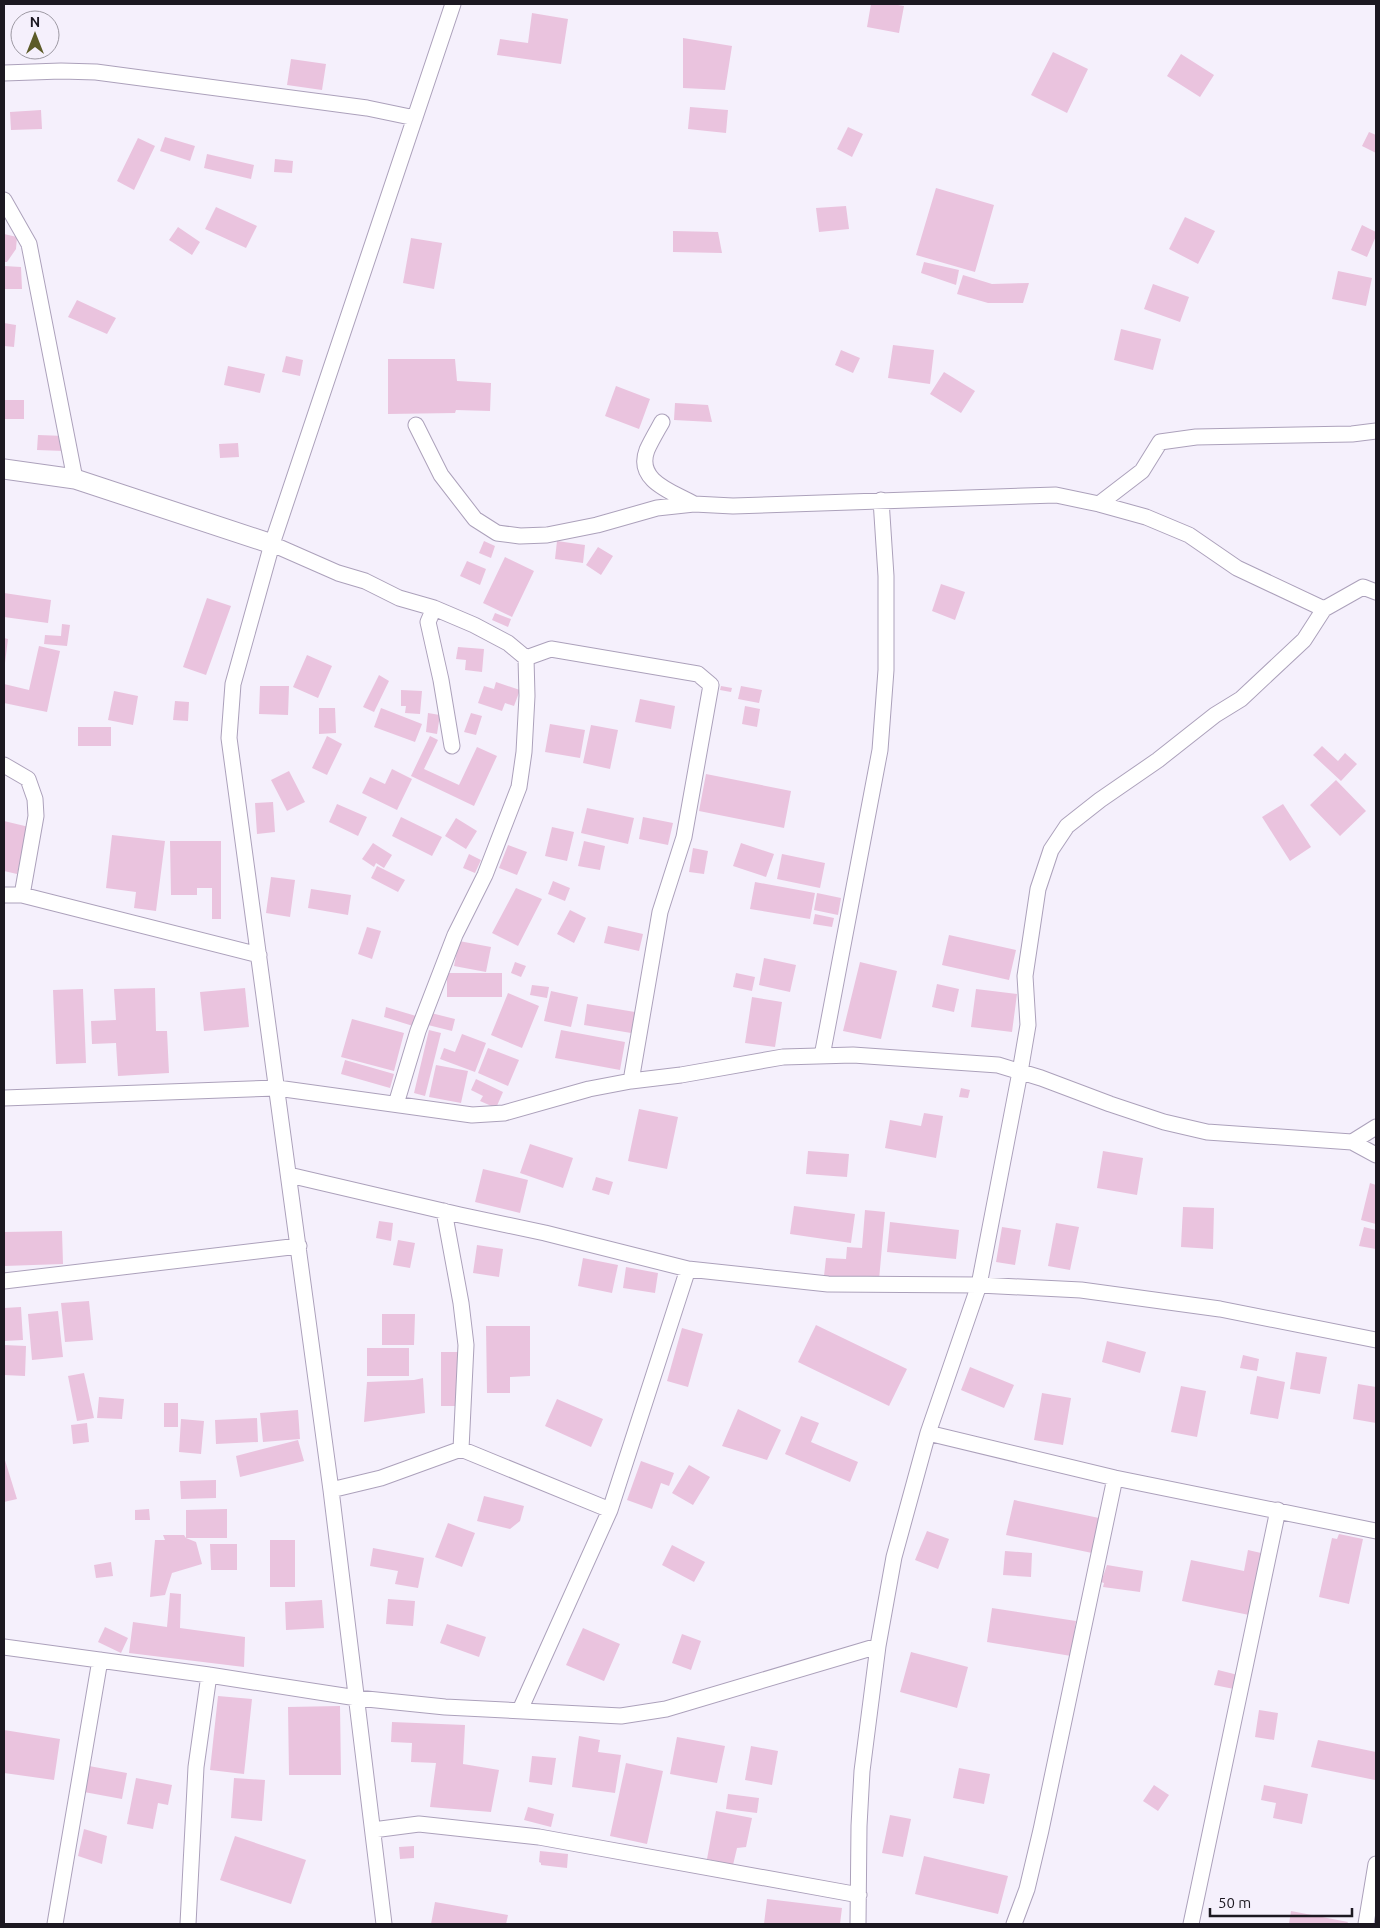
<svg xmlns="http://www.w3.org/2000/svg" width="1380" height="1928" viewBox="0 0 1380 1928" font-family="Ubuntu,sans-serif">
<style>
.building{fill:#eac3de}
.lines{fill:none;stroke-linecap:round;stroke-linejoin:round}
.minor-casing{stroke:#aca1bb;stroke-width:17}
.tertiary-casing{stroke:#aca1bb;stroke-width:21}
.minor{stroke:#fff;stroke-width:15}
.tertiary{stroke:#fff;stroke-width:19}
</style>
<rect width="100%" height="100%" fill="#f5f0fc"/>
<path class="building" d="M871,4H892L904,6L899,33L867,27Z
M532,13L568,19L561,64L497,55L500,39L528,43Z
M683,38L732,46L725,90L683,88Z
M1053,52L1088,69L1067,113L1031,95Z
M1181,54L1214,75L1200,97L1167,76Z
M291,59L326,64L322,90L287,85Z
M690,107L728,110L726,133L688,129Z
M41,110L42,129L11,130L10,112Z
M848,127L863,134L852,157L837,149Z
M1369,132L1376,135V153L1362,146Z
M165,137L195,146L190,161L160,151Z
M138,138L155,146L134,190L117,181Z
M207,154L254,165L251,179L204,168Z
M275,159L293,161L292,173L274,172Z
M936,188L994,205L975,272L916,255Z
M846,206L849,229L819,232L816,208Z
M216,207L257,226L246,248L205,229Z
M1185,217L1215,231L1198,264L1169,249Z
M1362,225L1376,232V236L1367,257L1351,250Z
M178,227L200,242L192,255L169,240Z
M673,231L718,232L722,253L673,252Z
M4,234L17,237L16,249L7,262H4Z
M411,238L442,243L434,289L403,283Z
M924,262L959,270L956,285L921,273Z
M4,266L21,267L22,289H4Z
M1338,271L1372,278L1366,306L1332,299Z
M963,275L992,284L1029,283L1023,303H988L957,294Z
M1153,284L1189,297L1180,322L1144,309Z
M77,300L116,318L107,334L68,317Z
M4,323L16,325L14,347L4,346Z
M1121,329L1161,339L1153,370L1114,360Z
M893,345L934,350L930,384L888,378Z
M841,350L860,358L853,373L835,365Z
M286,356L303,360L300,376L282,372Z
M388,359H455L457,381L491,383L490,411L456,410L455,413L388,414Z
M228,366L265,374L260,393L224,385Z
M944,372L975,391L961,413L930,394Z
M616,386L650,399L639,429L605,416Z
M4,400H24V419H4Z
M675,403L708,405L712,422L674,420Z
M38,435L65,436L64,451L37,450Z
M238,443L239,457L220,458L219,444Z
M484,541L495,546L491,558L479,553Z
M557,541L585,545L583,563L555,559Z
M598,547L613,556L601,575L586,565Z
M505,557L534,571L512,617L483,603Z
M467,561L486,569L480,585L460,576Z
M941,584L965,592L955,620L932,611Z
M4,593L51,600L48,623L4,617Z
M207,598L231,606L206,675L183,667Z
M495,613L511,619L508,627L492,620Z
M62,624L70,625L67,646L44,644L45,635L61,636Z
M4,638L8,639L5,663H4Z
M39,646L60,651L47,712L4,703V684L29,690Z
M458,647L484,649L482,672L465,670L466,660L456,659Z
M307,655L332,666L318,698L293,687Z
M379,675L389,681L374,712L363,707Z
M496,682L520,690L514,706L505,703L502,711L478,703L484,686L494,689Z
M260,686H289L288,715L259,714Z
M721,686L732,688L731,692L720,690Z
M741,686L762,690L759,703L738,699Z
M401,690L422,691L420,714L405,713L406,706H401Z
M114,691L138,696L133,725L108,720Z
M640,699L675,706L671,729L635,722Z
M175,701L189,702L188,721L173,720Z
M745,706L760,709L757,727L742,724Z
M319,708H335L336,733L319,734Z
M381,708L422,724L415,742L374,727Z
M428,713L440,715L437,734L426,732Z
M471,713L482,716L476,735L464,732Z
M550,724L585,730L580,758L545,752Z
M591,725L618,730L610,769L583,763Z
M78,727H111V746H78Z
M327,736L342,744L327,775L312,768Z
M430,736L438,740L424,769L459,785L477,747L497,756L474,806L411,776Z
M1322,746L1338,761L1345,753L1357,764L1341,781L1313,755Z
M392,769L412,779L397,810L362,793L370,777L385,784Z
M289,771L305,802L287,811L271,780Z
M706,774L791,791L784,828L699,811Z
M1336,780L1366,811L1340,836L1310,805Z
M273,802L275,832L257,834L255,803Z
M337,804L367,817L358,836L329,822Z
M1283,804L1311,847L1290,861L1262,817Z
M587,808L634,818L628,844L581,833Z
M401,817L442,837L432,856L392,836Z
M643,817L673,823L668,845L639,839Z
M456,818L477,831L466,849L445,836Z
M4,821L29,827L17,874L4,871Z
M552,827L574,832L567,861L545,856Z
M112,835L165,841L156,911L134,908L136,892L106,888Z
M170,841H221V919H212V888H197V895H171Z
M584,841L605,846L600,870L578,866Z
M373,843L392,855L384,868L376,863L374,867L362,859Z
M741,843L774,854L766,877L733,866Z
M508,845L527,852L517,875L499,868Z
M693,848L708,851L704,874L689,872Z
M469,854L481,860L475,873L463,868Z
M782,854L825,863L820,888L777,879Z
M377,866L405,880L398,892L371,878Z
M271,877L295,880L290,917L266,913Z
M553,881L570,888L565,901L548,894Z
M755,882L815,893L810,919L750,909Z
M516,888L542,899L518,946L492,933Z
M311,889L351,895L348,915L308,908Z
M817,893L841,898L838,915L814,910Z
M570,910L586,918L574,943L557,934Z
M815,914L834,918L832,927L813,924Z
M608,926L643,934L639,951L604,943Z
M367,927L381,931L372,959L358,954Z
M949,935L1016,950L1009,980L942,965Z
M459,941L491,947L486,972L454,966Z
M764,958L796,965L790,992L759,985Z
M515,962L526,966L521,977L511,973Z
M860,962L897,971L881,1039L843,1031Z
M447,973H502V997H447Z
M736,973L755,977L752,991L733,987Z
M937,984L959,989L954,1012L932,1007Z
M532,985L549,987L547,998L530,995Z
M155,988L156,1031H167L169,1073L118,1076L116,1043L92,1044L91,1021L116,1020L114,989Z
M245,988L249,1027L204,1031L200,992Z
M83,989L86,1063L56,1064L53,990Z
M976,989L1017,994L1012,1032L971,1027Z
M551,991L578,997L571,1027L544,1021Z
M508,993L539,1006L522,1048L491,1035Z
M752,997L782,1002L775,1047L745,1043Z
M587,1004L635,1012L631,1033L584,1025Z
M386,1007L416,1016L413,1026L384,1017Z
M431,1013L455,1019L452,1031L428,1025Z
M352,1019L404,1033L394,1071L341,1057Z
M429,1030L441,1033L425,1096L414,1093Z
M561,1030L625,1042L620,1070L555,1058Z
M462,1034L486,1043L475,1072L440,1059L444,1048L455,1052Z
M488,1048L519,1060L508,1086L478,1073Z
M345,1060L394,1074L390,1088L341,1074Z
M436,1065L468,1071L461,1103L429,1097Z
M476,1079L503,1092L496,1108L480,1101L483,1096L471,1090Z
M961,1088L970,1090L968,1098L959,1097Z
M639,1109L678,1117L667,1169L628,1161Z
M924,1113L943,1116L936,1158L885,1148L890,1120L921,1126Z
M530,1144L573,1158L563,1188L520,1173Z
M808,1151L849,1154L847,1177L806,1174Z
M1103,1151L1143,1158L1137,1195L1097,1188Z
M483,1169L528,1180L520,1213L475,1202Z
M596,1177L613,1182L609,1195L592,1190Z
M1370,1183L1376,1185V1224L1361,1220Z
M794,1206L855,1214L851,1243L790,1234Z
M1183,1207L1214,1208L1213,1249L1181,1247Z
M865,1210L885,1212L879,1280L824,1276L826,1258L846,1259L847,1247L862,1248Z
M379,1221L393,1223L391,1241L376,1238Z
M890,1222L959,1230L956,1259L887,1252Z
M1056,1223L1079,1227L1070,1270L1048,1266Z
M1002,1227L1021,1230L1015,1265L996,1262Z
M1364,1227L1376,1230V1249L1359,1246Z
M62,1231L63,1264L4,1266V1232Z
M398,1240L415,1243L410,1268L393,1265Z
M477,1245L503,1249L499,1277L473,1273Z
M583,1258L618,1265L612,1293L578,1286Z
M626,1267L658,1273L655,1293L623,1288Z
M89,1301L93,1340L65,1342L61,1303Z
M21,1307L23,1340L4,1341V1308Z
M58,1311L63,1357L32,1360L28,1314Z
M382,1314H415L414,1345H382Z
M816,1325L907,1369L889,1406L798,1362Z
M486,1326H530V1376L510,1377V1393H487Z
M682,1328L703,1334L688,1387L667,1381Z
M1107,1341L1146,1352L1140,1373L1102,1362Z
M4,1345L26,1346L25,1376L4,1375Z
M367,1348H409V1376H367Z
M441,1352H458V1406H441Z
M1296,1352L1327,1357L1320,1394L1290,1389Z
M1243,1355L1259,1359L1257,1371L1240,1368Z
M970,1367L1014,1385L1004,1408L961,1390Z
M84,1373L94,1418L77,1421L68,1376Z
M1257,1376L1285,1382L1278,1419L1250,1414Z
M423,1378L425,1413L364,1422L367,1382L414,1380Z
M1358,1384L1376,1387V1423L1353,1419Z
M1181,1386L1206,1391L1197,1437L1171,1432Z
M1042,1393L1071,1398L1063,1445L1034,1440Z
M99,1397L124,1399L122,1419L97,1418Z
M557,1399L603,1419L591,1447L545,1426Z
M164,1403H178V1427H164Z
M738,1409L781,1430L767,1460L722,1446Z
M298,1410L300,1439L263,1442L260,1413Z
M801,1416L819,1423L811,1442L858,1462L850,1482L785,1454Z
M257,1418L258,1442L216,1444L215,1420Z
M181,1419L204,1421L201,1454L179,1452Z
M87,1423L89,1442L73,1444L71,1425Z
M298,1440L304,1461L240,1477L236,1456Z
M4,1457L17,1499L4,1502Z
M641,1461L674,1473L669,1486L661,1483L652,1509L627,1500Z
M689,1465L710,1477L693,1505L672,1493Z
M216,1480V1498L181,1499L180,1481Z
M484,1496L524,1506L520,1521L510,1529L477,1521Z
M1014,1500L1099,1518L1092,1553L1006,1535Z
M149,1509L150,1520H135V1510Z
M227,1509V1538H186V1510Z
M448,1523L475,1533L462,1567L435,1557Z
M927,1531L949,1539L938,1569L915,1560Z
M1339,1534L1363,1539L1349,1604L1319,1597L1332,1538L1337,1539Z
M163,1535H184L186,1538L196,1542L202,1564L172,1573L165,1595L150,1597L155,1540H165Z
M270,1540H295V1587H270Z
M210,1544H237V1570H211Z
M672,1545L705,1562L694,1582L662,1565Z
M373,1548L424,1558L418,1588L395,1584L398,1571L370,1566Z
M1248,1550L1261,1553L1257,1574L1262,1575L1249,1615L1182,1601L1191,1560L1244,1571Z
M1005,1551L1032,1553L1031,1577L1003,1575Z
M111,1562L113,1576L96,1578L94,1565Z
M1107,1565L1143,1571L1140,1592L1103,1587L1104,1583L1101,1582Z
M170,1593L181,1594L180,1628L245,1637L244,1667L129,1653L133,1622L167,1627Z
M388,1599L415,1601L413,1626L386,1624Z
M322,1600L324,1628L286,1630L285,1602Z
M992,1608L1076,1621L1071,1656L987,1642Z
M447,1624L486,1637L479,1657L440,1643Z
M105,1627L128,1638L121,1653L98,1642Z
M583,1628L620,1644L604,1681L566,1665Z
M682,1634L701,1641L691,1670L672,1663Z
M911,1652L968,1667L957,1708L900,1692Z
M1218,1670L1238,1675L1234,1689L1214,1685Z
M218,1696L252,1699L244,1774L210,1770Z
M340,1706L341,1775H289L288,1707Z
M1259,1710L1278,1713L1274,1740L1255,1737Z
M392,1722L465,1725L463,1764L499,1770L491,1812L430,1807L436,1763L411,1762L412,1743L391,1742Z
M4,1730L60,1739L54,1780L4,1773Z
M579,1736L600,1740L598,1752L621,1755L615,1793L572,1787Z
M677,1737L725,1746L717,1783L670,1774Z
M1318,1740L1376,1752L1375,1780L1311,1767Z
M751,1746L778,1751L772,1785L745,1780Z
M532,1756L556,1758L552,1785L529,1782Z
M626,1763L663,1771L647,1844L610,1836Z
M89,1766L127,1773L122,1799L84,1792Z
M959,1768L990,1774L984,1804L953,1798Z
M136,1778L172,1785L168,1805L158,1803L153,1829L127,1824Z
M234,1778L265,1780L262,1821L231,1818Z
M1154,1785L1169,1795L1158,1811L1143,1801Z
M1264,1785L1308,1794L1302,1824L1273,1818L1276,1803L1261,1800Z
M728,1794L759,1798L757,1813L726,1809Z
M528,1807L554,1814L551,1827L524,1820Z
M716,1811L752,1818L746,1847L737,1848L733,1865L707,1859Z
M890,1815L911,1819L903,1857L882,1853Z
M84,1829L107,1836L102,1864L78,1856Z
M235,1836L306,1860L291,1904L220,1880Z
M414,1846V1858L400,1859L399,1847Z
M540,1851L568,1854L567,1868L541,1865V1863L539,1862Z
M924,1856L1008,1876L998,1914L915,1894Z
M767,1899L842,1908L840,1924H764Z
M435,1902L508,1915L506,1924H431Z
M1291,1911L1348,1922L1347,1924H1289Z"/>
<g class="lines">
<g class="minor-casing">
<path id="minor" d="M4,73L61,71L96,72L367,108L415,118
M4,200L29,244L75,479
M662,422C657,431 651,441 647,450C635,481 673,492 694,504
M416,425L441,475L475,519L497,533L520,536L547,535L597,525L657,508L694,504L733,506L1056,495L1099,504L1146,517L1189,535L1237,568L1324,609
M1099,504L1142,471L1160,442L1196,437L1352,434L1376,431
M272,544L338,573L365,581L399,598L434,608L474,625L508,643L526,658L527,696L524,752L519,787L485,875L455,935L418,1031L396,1104
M434,608L428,622L441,680L452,746
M526,658L551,649L698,674L711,685L684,837L660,912L631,1081
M4,765L28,779L35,799L36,816L22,895
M4,895H22L259,955
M822,1056L880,750L886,670V576L881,500
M4,1098L277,1088L472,1115L504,1113L589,1089L631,1081L681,1075L783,1057L853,1055L998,1065L1041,1078L1110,1104L1164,1122L1207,1132L1352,1142L1376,1155
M1352,1142L1376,1127
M289,1175L460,1215L545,1233L688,1269L828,1284L979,1285L1081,1290L1220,1309L1376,1340
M4,1281L299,1246
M928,1433L979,1285L1020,1072L1028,1025L1025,976L1038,889L1051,850L1067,826L1100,800L1158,760L1215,715L1241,699L1304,640L1324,609L1363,587L1376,592
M461,1449L610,1510L688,1269
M331,1490L381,1478L461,1449L466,1345L461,1303L444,1211
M4,1647L209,1675L357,1698L445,1707L621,1716L666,1709L878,1646
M520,1710L610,1510
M373,1830L419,1824L539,1837L859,1895
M55,1924L100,1660
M188,1924L196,1767L209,1675
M384,1924L331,1490L229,738L233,684L272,544L453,4
M858,1924L859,1826L862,1771L878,1646L894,1557L928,1433L1115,1478L1376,1531
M1014,1924L1027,1889L1041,1830L1115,1478
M1191,1924L1278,1510
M1366,1924L1376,1864"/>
</g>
<g class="tertiary-casing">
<path id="tertiary" d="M4,469L75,479L272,544"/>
</g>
<use href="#minor" class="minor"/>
<use href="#tertiary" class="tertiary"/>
</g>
<rect width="1380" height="1928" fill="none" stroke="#1c1821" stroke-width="10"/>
<g transform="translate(35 35)"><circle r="24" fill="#f5f0fc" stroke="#9e9aa4"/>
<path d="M0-4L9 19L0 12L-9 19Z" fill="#5c5b28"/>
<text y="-8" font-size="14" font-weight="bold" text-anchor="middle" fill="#1c1821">N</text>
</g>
<path d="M1210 1908v8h142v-8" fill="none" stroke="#1c1821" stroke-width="2.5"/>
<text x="1218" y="1908" font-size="15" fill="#1c1821" stroke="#f5f0fc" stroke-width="4" paint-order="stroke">50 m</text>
</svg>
